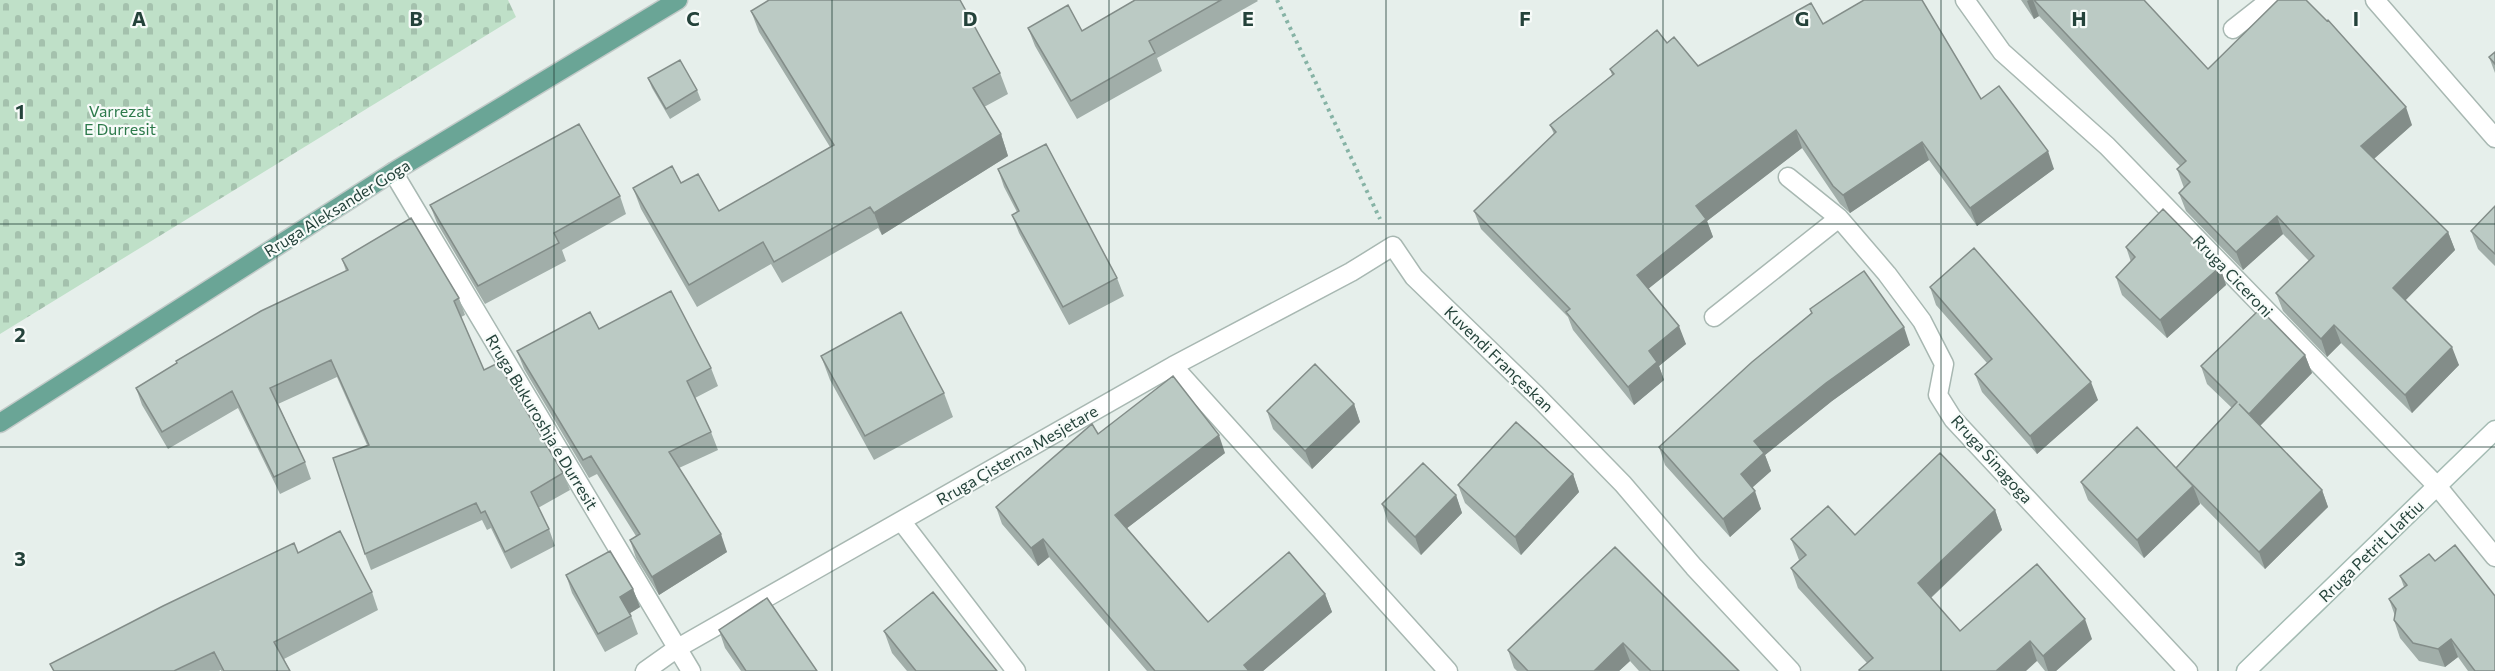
<svg xmlns="http://www.w3.org/2000/svg" width="2495" height="671" viewBox="0 0 2495 671" font-family="Commissioner,sans-serif">
<style>
.cemetery{fill:url(#cemetery-stones)}
.lines{fill:none;stroke-linecap:round;stroke-linejoin:round}
.minor-casing{stroke:#a8b8b2;stroke-width:21}
.secondary-casing{stroke:#a4bbb3;stroke-width:21}
.primary-casing{stroke:#c2cac8;stroke-width:21}
.path{stroke:#86b3a5;stroke-width:4;stroke-dasharray:3 4.5;stroke-linecap:butt}
.minor{stroke:#fff;stroke-width:18}
.secondary{stroke:#fff;stroke-width:18}
.primary{stroke:#6aa596;stroke-width:18}
.wall{fill:#a1aea9}
.shaded-wall{fill:#838d89}
.building{fill:#bbcac4;stroke:#838d89;stroke-width:1.5}
.grid{fill:none;stroke:#24423a;stroke-width:1.5;stroke-opacity:0.55}
.labels{text-anchor:middle;stroke-width:4.5;stroke-linejoin:round;paint-order:stroke}
.park-label{font-size:16px;fill:#2d7a4b;stroke:#f7fbf9}
.street-label{font-size:16px;fill:#24423a;stroke:#f7fbf9}
.grid-label{font-size:20px;text-anchor:middle;font-weight:bold;fill:#24423a;stroke:#f7fbf9;stroke-width:4.5;stroke-linejoin:round;paint-order:stroke}
</style>
<defs>
<pattern id="cemetery-stones" width="16" height="16" patternUnits="userSpaceOnUse" patternTransform="scale(1.5)"><rect width="16" height="16" fill="#bfe0c8"/><path d="M2 7V4a2 2 0 0 1 4 0v3zM10 15v-3a2 2 0 0 1 4 0v3z" fill="#a4c1ad"/></pattern>
</defs>
<rect width="100%" height="100%" fill="#e6efeb"/>
<path class="cemetery" d="M0,0H508L516,17L0,334Z"/>
<g class="lines">
<g class="minor-casing">
<path id="minor" d="M1965,0L2002,52L2107,146L2437,486L2495,557
M2375,0L2495,138
M2233,29L2270,0
M393,172L691,671
M1788,177L1839,218L1887,274L1922,321L1944,364L1938,395L1953,419L2188,671
M1714,317L1839,218
M1173,366L1448,671
M902,522L1016,671
M645,671L676,649L1173,366L1351,272L1393,246L1414,277L1536,395L1623,484L1694,567L1791,671"/>
</g>
<g class="secondary-casing">
<path id="secondary" d="M2246,671L2495,430"/>
</g>
<g class="primary-casing">
<path id="primary" d="M0,423L393,172L678,0"/>
</g>
<path class="path" d="M1277,0L1380,219"/>
<use href="#minor" class="minor"/>
<use href="#secondary" class="secondary"/>
<use href="#primary" class="primary"/>
</g>
<path class="wall" d="M1135,0H1257L1258,1L1157,58L1162,71L1077,119L1035,46L1028,28L1082,31Z
M2021,0H2144L2208,69L2412,125L2374,159L2448,232L2455,250L2405,300L2459,365L2412,413L2341,343L2327,357L2283,311L2276,293L2309,261L2283,234L2243,270L2186,211L2179,193L2184,188L2177,169L2180,166L2039,16L2034,19Z
M751,11L1000,73L1008,94L984,107L1001,134L1008,156L882,235L878,228L782,283L771,264L697,307L641,209L633,188L681,183L719,211L830,147L759,32Z
M1823,24L1981,99L2054,169L1977,226L1929,160L1850,213L1840,204L1802,148L1707,221L1713,237L1648,289L1686,344L1659,366L1664,380L1634,405L1573,330L1568,317L1481,229L1474,211L1554,134L1550,125L1612,75L1610,69L1667,43L1698,66Z
M2495,52V73L2489,57Z
M648,78L697,90L701,100L670,119L652,88Z
M998,169L1117,278L1124,296L1069,325L1019,233L1012,215L1017,212L1004,187Z
M620,196L626,214L562,250L566,261L485,304L437,223L430,205Z
M2495,206V266L2478,249L2471,231Z
M2126,247L2220,267L2226,285L2167,338L2122,295L2116,277L2131,262Z
M342,259L459,298L465,315L461,317L484,370L563,473L570,490L538,508L549,529L555,546L511,569L491,528L487,530L482,520L371,570L365,554L367,445L337,377L278,404L305,462L311,479L280,494L238,408L168,449L142,405L136,388L346,271Z
M1930,287L2098,400L2037,454L1982,392L1975,374L1987,363L1936,305Z
M1810,309L1910,345L1832,401L1765,455L1771,471L1752,488L1761,509L1730,537L1665,465L1659,447L1811,313Z
M599,329L711,368L718,386L695,398L711,432L718,450L679,468L727,552L659,595L636,558L630,540L636,536L597,474L589,478L524,369L517,351Z
M2305,355L2312,373L2260,426L2322,490L2328,507L2265,569L2199,502L2200,504L2144,558L2088,500L2081,482L2177,469L2232,408L2207,384L2201,366Z
M821,356L944,393L953,417L874,460L830,380Z
M1354,404L1360,422L1312,469L1273,429L1267,411Z
M1098,434L1225,453L1127,528L1208,622L1325,594L1332,612L1263,671H1147L1049,557L1038,566L1002,524L996,507Z
M1573,474L1579,492L1521,555L1465,503L1458,485Z
M1456,495L1462,513L1421,555L1388,522L1382,504Z
M1995,510L2002,530L1931,598L1960,631L2092,639L2056,671H2045L2037,661L1867,663L1798,588L1791,568L1799,560L1791,539L1855,535Z
M1615,547L1739,671H1639L1630,661L1619,671H1517L1514,668L1508,650Z
M298,553L372,592L378,610L284,659L290,671H221V670L219,671H53L50,664Z
M566,575L633,589L640,607L630,613L638,634L605,652L572,593Z
M2400,576L2495,671H2468L2458,657L2445,667L2419,661L2400,638L2394,620L2395,616L2389,599L2404,587Z
M719,630L817,671H741L725,648Z
M884,631L997,671H907L892,653Z"/>
<path class="shaded-wall" d="M2029,0H2033L2039,16L2034,19L2027,1Z
M2406,107L2412,125L2368,164L2361,146Z
M1796,130L1802,148L1707,221L1713,237L1643,293L1637,275L1696,206Z
M1001,134L1008,156L882,235L874,213Z
M1922,142L1929,160L1850,213L1843,195Z
M2048,151L2054,169L1977,226L1970,208Z
M2277,216L2283,234L2243,270L2236,252Z
M2448,232L2455,250L2400,306L2393,288Z
M2220,267L2226,285L2167,338L2160,320Z
M2334,325L2341,343L2327,357L2321,339Z
M1679,326L1686,344L1659,366L1664,380L1634,405L1628,387L1649,351Z
M1904,327L1910,345L1832,401L1765,455L1771,471L1747,492L1741,474L1754,441L1826,383Z
M2452,347L2459,365L2412,413L2405,395Z
M2305,355L2312,373L2255,431L2249,414Z
M2091,382L2098,400L2037,454L2030,436Z
M1354,404L1360,422L1312,469L1305,451Z
M1219,435L1225,453L1122,532L1115,515Z
M1573,474L1579,492L1521,555L1515,537Z
M2193,486L2200,504L2144,558L2137,540Z
M2322,490L2328,507L2265,569L2259,552Z
M1755,491L1761,509L1730,537L1723,519Z
M1456,495L1462,513L1421,555L1415,537Z
M1995,510L2002,530L1925,603L1918,583Z
M721,534L727,552L659,595L652,577Z
M1043,539L1049,557L1038,566L1031,548Z
M633,589L640,607L627,615L620,597Z
M1325,594L1332,612L1263,671H1246L1244,665Z
M2085,619L2092,639L2056,671H2048L2043,656Z
M2451,639L2458,657L2445,667L2438,649Z
M2030,641L2037,661L2026,671H1996Z
M1623,643L1630,661L1619,671H1594Z"/>
<path class="building" d="M769,0H960L1000,73L973,88L1001,134L874,213L870,207L774,262L763,242L689,285L633,188L672,166L681,183L698,174L719,211L834,145L751,11Z
M1135,0H1221L1149,41L1155,53L1071,101L1028,28L1068,5L1082,31Z
M1864,0H1922L1981,99L1999,86L2048,151L1970,208L1922,142L1843,195L1833,186L1796,130L1696,206L1706,219L1637,275L1679,326L1649,351L1657,362L1628,387L1566,312L1570,309L1474,211L1556,132L1550,125L1614,74L1610,69L1657,30L1667,43L1674,37L1698,66L1811,3L1823,24Z
M2034,0H2144L2208,69L2278,0H2306L2327,21L2328,20L2406,107L2361,146L2448,232L2393,288L2452,347L2405,395L2334,325L2321,339L2276,293L2314,256L2277,216L2236,252L2179,193L2190,182L2177,169L2186,161Z
M2495,52V64L2489,57Z
M680,60L697,90L666,109L648,78Z
M579,124L620,196L554,233L559,243L478,286L430,205Z
M1046,144L1117,278L1063,307L1012,215L1019,211L998,169Z
M2495,206V254L2471,231Z
M2163,209L2220,267L2160,320L2116,277L2135,257L2126,247Z
M411,218L459,298L454,301L484,370L498,363L563,473L531,492L549,529L505,552L485,511L481,513L476,503L365,554L333,458L369,445L331,360L270,388L305,462L274,477L232,391L162,432L136,388L177,363L176,361L261,311L348,270L342,259Z
M1974,248L2091,382L2030,436L1975,374L1992,359L1930,287Z
M1864,271L1904,327L1826,383L1754,441L1764,453L1741,474L1755,491L1723,519L1659,447L1752,362L1812,313L1810,309Z
M671,291L711,368L687,381L711,432L669,452L721,534L652,577L630,540L640,534L591,456L583,460L517,351L590,312L599,329Z
M2260,309L2305,355L2249,414L2239,404L2322,490L2259,552L2176,468L2237,402L2201,366Z
M901,312L944,393L865,436L821,356Z
M1315,364L1354,404L1305,451L1267,411Z
M1173,376L1219,435L1115,515L1208,622L1289,552L1325,594L1244,665L1249,671H1155L1043,539L1031,548L996,507L1092,424L1098,434Z
M1516,422L1573,474L1515,537L1458,485Z
M2137,427L2193,486L2137,540L2081,482Z
M1940,453L1995,510L1918,583L1960,631L2037,564L2085,619L2043,656L2030,641L1996,671H1860L1859,670L1873,658L1791,568L1806,555L1791,539L1828,506L1855,535Z
M1423,463L1456,495L1415,537L1382,504Z
M340,531L372,592L274,642L290,671H224L214,652L174,671H54L50,664L163,606L294,543L298,553Z
M2455,545L2495,596V671H2475L2451,639L2438,649L2413,643L2394,620L2396,609L2389,599L2407,585L2400,576L2429,554L2435,561Z
M1615,547L1739,671H1651L1623,643L1594,671H1528L1508,650Z
M610,551L633,589L620,597L631,616L598,634L566,575Z
M933,592L997,671H916L884,631Z
M767,598L817,671H746L719,630Z"/>
<path class="grid" d="M277,0V671M554,0V671M832,0V671M1109,0V671M1386,0V671M1663,0V671M1941,0V671M2218,0V671M0,224H2495M0,447H2495"/>
<g class="labels">
<g class="park-label">
<text x="120" y="117">Varrezat<tspan x="120" dy="18">E Durresit</tspan></text>
</g>
<g class="street-label">
<text transform="translate(337 208) rotate(-32)" y="6">Rruga Aleksander Goga</text>
<text transform="translate(2233 276) rotate(46)" y="6">Rruga Ciceroni</text>
<text transform="translate(1499 359) rotate(44)" y="6">Kuvendi Françeskan</text>
<text transform="translate(542 422) rotate(59)" y="6">Rruga Bukuroshja e Durresit</text>
<text transform="translate(1017 455) rotate(-30)" y="6">Rruga Çisterna Mesjetare</text>
<text transform="translate(1992 459) rotate(48)" y="6">Rruga Sinagoga</text>
<text transform="translate(2371 551) rotate(-44)" y="6">Rruga Petrit Llaftiu</text>
</g>
</g>
<g class="grid-label">
<text x="139" y="26">A</text>
<text x="416" y="26">B</text>
<text x="693" y="26">C</text>
<text x="970" y="26">D</text>
<text x="1248" y="26">E</text>
<text x="1525" y="26">F</text>
<text x="1802" y="26">G</text>
<text x="2079" y="26">H</text>
<text x="2356" y="26">I</text>
<text x="20" y="119">1</text>
<text x="20" y="342">2</text>
<text x="20" y="566">3</text>
</g>
</svg>
